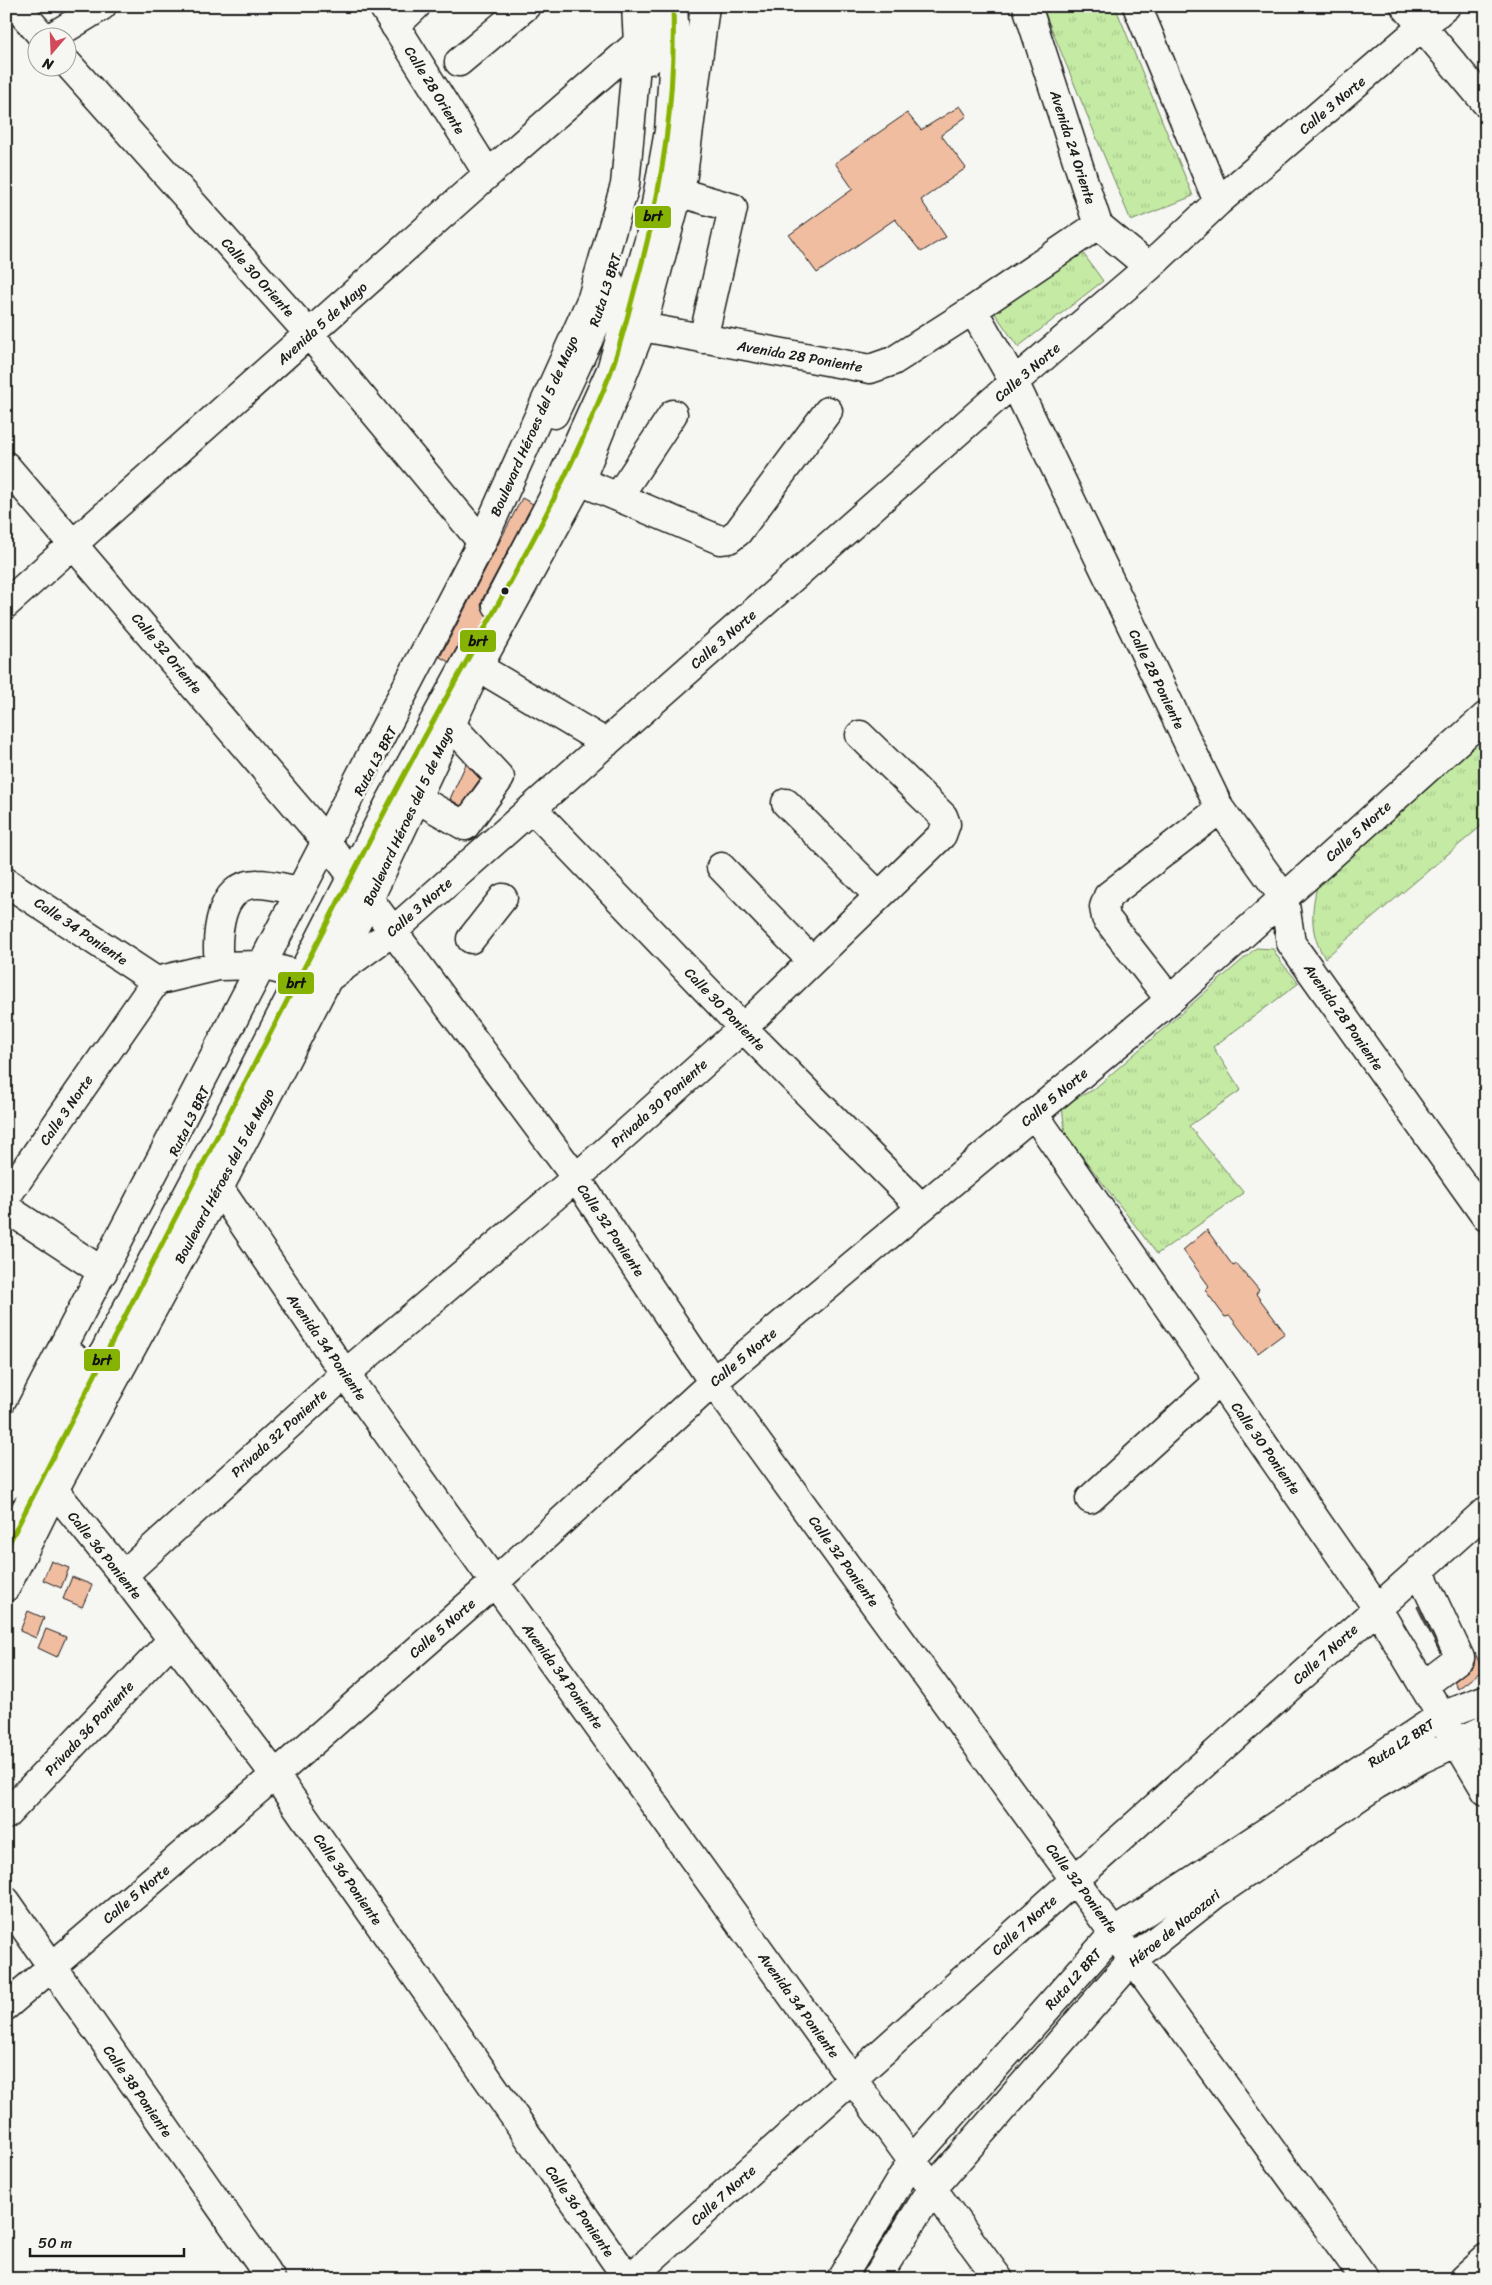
<svg xmlns="http://www.w3.org/2000/svg" width="1492" height="2285" viewBox="0 0 1492 2285" font-family="Sriracha,sans-serif">
<style>
.park{fill:url(#park-tufts);stroke:#708360}
.building{fill:#f0bda1;stroke:#1c1c1c}
.lines{fill:none;stroke-linecap:round;stroke-linejoin:round}
.minor-casing{stroke:#1c1c1c;stroke-width:31}
.major-casing{stroke:#1c1c1c;stroke-width:31}
.minor{stroke:#f6f6f2;stroke-width:28}
.major{stroke:#f6f6f2;stroke-width:28}
.bus-1-casing{stroke:#f6f6f2;stroke-width:9}
.bus-1{stroke:#86b204;stroke-width:5}
.bus-dot{fill:#1c1c1c;stroke:#f6f6f2;stroke-width:2}
.labels{text-anchor:middle;stroke-width:5;stroke-linejoin:round;paint-order:stroke}
.street-label{font-size:14px;fill:#1c1c1c;stroke:#f6f6f2}
.line-badge{stroke:#f6f6f2;stroke-width:2}
.pale-badge-label{font-size:14px;text-anchor:middle;font-weight:bold;fill:#111}
</style>
<defs>
<pattern id="park-tufts" width="24" height="20" patternUnits="userSpaceOnUse" patternTransform="scale(1.25)"><rect width="24" height="20" fill="#c4eaa4"/><path d="M3 7l-1-3M5 7V3M7 7l1-3M15 17l-1-3M17 17v-4M19 17l1-3" fill="none" stroke="#a8c88d"/></pattern>
</defs>
<rect width="100%" height="100%" fill="#f6f6f2"/>
<filter id="ink" filterUnits="userSpaceOnUse"><feTurbulence type="fractalNoise" baseFrequency=".02" numOctaves="2"/><feDisplacementMap in="SourceGraphic" scale="10" xChannelSelector="R" yChannelSelector="G"/><feConvolveMatrix kernelMatrix="1 2 1 2 8 2 1 2 1" color-interpolation-filters="sRGB"/></filter>
<g filter="url(#ink)">
<path class="park" d="M1042,6H1115L1193,196L1131,221Z
M1080,249L1103,281L1018,347L994,312Z
M1486,724V822L1325,958C1309,934 1311,910 1318,882Z
M1256,948L1273,949L1281,962L1299,983L1213,1047L1241,1090L1189,1126L1244,1193L1157,1254L1065,1134L1062,1105L1093,1090Z"/>
<path class="building" d="M960,106L967,116L941,135L966,168L921,200L946,237L921,252L895,219L817,273L789,235L853,189L835,163L907,113L921,130Z
M522,498L533,504L483,598L481,606L488,617L477,635L465,636L460,642L449,662L440,657Z
M466,764L480,779L461,806L450,799Z
M1207,1230L1233,1266L1237,1264L1259,1290L1256,1294L1285,1333L1258,1353L1230,1316L1225,1317L1205,1290L1209,1286L1183,1250Z
M51,1561L69,1568L61,1588L43,1580Z
M72,1577L92,1585L82,1607L63,1599Z
M1418,1606L1440,1653L1417,1607Z
M28,1611L44,1618L36,1638L20,1631Z
M46,1629L66,1637L57,1657L38,1648Z
M1475,1653L1483,1670L1458,1689L1454,1682L1474,1665Z"/>
<g class="lines">
<g class="minor-casing">
<path id="minor" d="M16,6L44,38
M383,6L488,174
M1027,6L1098,225L1149,267
M1137,6L1218,202
M1405,6L1486,103
M395,26L416,6
M50,38L102,6
M649,60L652,6
M459,62L526,6
M68,64L310,335L482,542
M678,192L733,208L703,339
M973,310L1014,382L1220,809L1284,898L1291,943L1486,1217
M642,327L870,369L893,361L973,310L1098,225
M554,414L598,319L609,281
M6,466L326,841L576,1178L713,1382L1365,2279
M580,481L720,540L729,539L738,532L828,411
M618,497L673,414
M6,604L488,174L638,43
M497,605L552,500L611,370L650,237L669,131L675,41L673,6
M478,667L606,743
M416,798L465,826L500,778L451,725
M786,803L878,895
M532,808L743,1028L921,1207
M721,867L811,960
M6,882L156,981
M471,939L503,898
M219,966C216,937 218,883 258,884C272,884 287,889 300,891
M1170,1000L1106,918L1104,907L1108,896L1220,809
M1034,1114L1377,1608L1486,1791
M219,1188L345,1374L852,2079C902,2145 949,2213 999,2279
M6,1197L156,981L219,966L261,965L324,981L392,932L1014,382L1149,267L1218,202L1446,6
M6,1208L103,1272
M6,1487L73,1356
M54,1490L123,1575L275,1775L628,2279
M1090,1499L1219,1381
M6,1549L113,1335L247,1082L389,804L473,650
M1419,1570L1460,1658L1423,1686
M123,1575L345,1374L576,1178L743,1028L942,835L946,824L943,816L860,735
M6,1815L172,1640
M6,1901L271,2279
M6,2006L275,1775L495,1582L713,1382L1170,1000L1486,716
M629,2279L1486,1511
M841,2279L913,2159L1115,1932L1441,1716L1486,1699
M876,2279L932,2189L1133,1959L1214,1895L1376,1785L1421,1759L1486,1729"/>
</g>
<g class="major-casing">
<path id="major" d="M6,1456L482,542L592,298L625,185L638,43L636,6
M6,1587L54,1490L219,1188L369,899L478,667L580,481L642,327L683,175L705,6
M1463,2279L1486,2258"/>
</g>
<use href="#minor" class="minor"/>
<use href="#major" class="major"/>
<g class="bus-1-casing">
<path id="bus-1" d="M6,1549C130,1303 258,1058 384,813C459,667 550,527 610,374C620,347 627,319 634,292C661,198 676,104 673,6"/>
</g>
<use href="#bus-1" class="bus-1"/>
</g>
</g>
<circle class="bus-dot" cx="505" cy="591" r="4.5"/>
<g class="labels">
<g class="street-label">
<text transform="translate(435 90) rotate(58)" y="5">Calle 28 Oriente</text>
<text transform="translate(1332 105) rotate(-40)" y="5">Calle 3 Norte</text>
<text transform="translate(1073 147) rotate(72)" y="5">Avenida 24 Oriente</text>
<text transform="translate(258 277) rotate(48)" y="5">Calle 30 Oriente</text>
<text transform="translate(605 290) rotate(-72)" y="5">Ruta L3 BRT</text>
<text transform="translate(322 323) rotate(-42)" y="5">Avenida 5 de Mayo</text>
<text transform="translate(800 356) rotate(10)" y="5">Avenida 28 Poniente</text>
<text transform="translate(1027 372) rotate(-41)" y="5">Calle 3 Norte</text>
<text transform="translate(534 426) rotate(-66)" y="5">Boulevard Héroes del 5 de Mayo</text>
<text transform="translate(723 639) rotate(-41)" y="5">Calle 3 Norte</text>
<text transform="translate(167 653) rotate(50)" y="5">Calle 32 Oriente</text>
<text transform="translate(1157 679) rotate(64)" y="5">Calle 28 Poniente</text>
<text transform="translate(375 761) rotate(-62)" y="5">Ruta L3 BRT</text>
<text transform="translate(408 816) rotate(-65)" y="5">Boulevard Héroes del 5 de Mayo</text>
<text transform="translate(1358 831) rotate(-42)" y="5">Calle 5 Norte</text>
<text transform="translate(419 907) rotate(-41)" y="5">Calle 3 Norte</text>
<text transform="translate(81 931) rotate(34)" y="5">Calle 34 Poniente</text>
<text transform="translate(725 1009) rotate(46)" y="5">Calle 30 Poniente</text>
<text transform="translate(1344 1017) rotate(55)" y="5">Avenida 28 Poniente</text>
<text transform="translate(1054 1097) rotate(-40)" y="5">Calle 5 Norte</text>
<text transform="translate(659 1103) rotate(-42)" y="5">Privada 30 Poniente</text>
<text transform="translate(66 1110) rotate(-55)" y="5">Calle 3 Norte</text>
<text transform="translate(189 1121) rotate(-64)" y="5">Ruta L3 BRT</text>
<text transform="translate(224 1176) rotate(-62)" y="5">Boulevard Héroes del 5 de Mayo</text>
<text transform="translate(611 1230) rotate(56)" y="5">Calle 32 Poniente</text>
<text transform="translate(327 1347) rotate(55)" y="5">Avenida 34 Poniente</text>
<text transform="translate(743 1357) rotate(-40)" y="5">Calle 5 Norte</text>
<text transform="translate(279 1433) rotate(-42)" y="5">Privada 32 Poniente</text>
<text transform="translate(1266 1448) rotate(55)" y="5">Calle 30 Poniente</text>
<text transform="translate(105 1555) rotate(51)" y="5">Calle 36 Poniente</text>
<text transform="translate(844 1561) rotate(54)" y="5">Calle 32 Poniente</text>
<text transform="translate(442 1628) rotate(-41)" y="5">Calle 5 Norte</text>
<text transform="translate(1325 1654) rotate(-42)" y="5">Calle 7 Norte</text>
<text transform="translate(563 1676) rotate(54)" y="5">Avenida 34 Poniente</text>
<text transform="translate(89 1728) rotate(-47)" y="5">Privada 36 Poniente</text>
<text transform="translate(1401 1743) rotate(-33)" y="5">Ruta L2 BRT</text>
<text transform="translate(348 1879) rotate(55)" y="5">Calle 36 Poniente</text>
<text transform="translate(1082 1888) rotate(53)" y="5">Calle 32 Poniente</text>
<text transform="translate(136 1894) rotate(-40)" y="5">Calle 5 Norte</text>
<text transform="translate(1024 1925) rotate(-42)" y="5">Calle 7 Norte</text>
<text transform="translate(1174 1928) rotate(-39)" y="5">Héroe de Nacozari</text>
<text transform="translate(1073 1979) rotate(-48)" y="5">Ruta L2 BRT</text>
<text transform="translate(799 2005) rotate(54)" y="5">Avenida 34 Poniente</text>
<text transform="translate(138 2091) rotate(55)" y="5">Calle 38 Poniente</text>
<text transform="translate(723 2195) rotate(-42)" y="5">Calle 7 Norte</text>
<text transform="translate(580 2211) rotate(55)" y="5">Calle 36 Poniente</text>
</g>
</g>
<g class="line-badge">
<rect x="634" y="205" width="38" height="24" rx="5" fill="#86b204"/>
<rect x="459" y="629" width="38" height="24" rx="5" fill="#86b204"/>
<rect x="277" y="971" width="38" height="24" rx="5" fill="#86b204"/>
<rect x="83" y="1348" width="38" height="24" rx="5" fill="#86b204"/>
</g>
<g class="pale-badge-label">
<text x="653" y="221">brt</text>
<text x="478" y="646">brt</text>
<text x="296" y="988">brt</text>
<text x="102" y="1365">brt</text>
</g>
<rect width="1492" height="2285" fill="none" stroke="#f6f6f2" stroke-width="25"/>
<rect x="12" y="12" width="1467" height="2260" fill="none" stroke="#1c1c1c" stroke-width="2" filter="url(#ink)"/>
<g transform="translate(52 52) rotate(199)"><circle r="24" fill="#f6f6f2" stroke="#9f9f9c"/>
<path d="M0-4L9 19L0 12L-9 19Z" fill="#d1495b"/>
<text y="-8" font-size="14" font-weight="bold" text-anchor="middle" fill="#1c1c1c">N</text>
</g>
<path d="M30 2248v8h154v-8" fill="none" stroke="#1c1c1c" stroke-width="2.5"/>
<text x="38" y="2248" font-size="15" fill="#1c1c1c" stroke="#f6f6f2" stroke-width="4" paint-order="stroke">50 m</text>
</svg>
